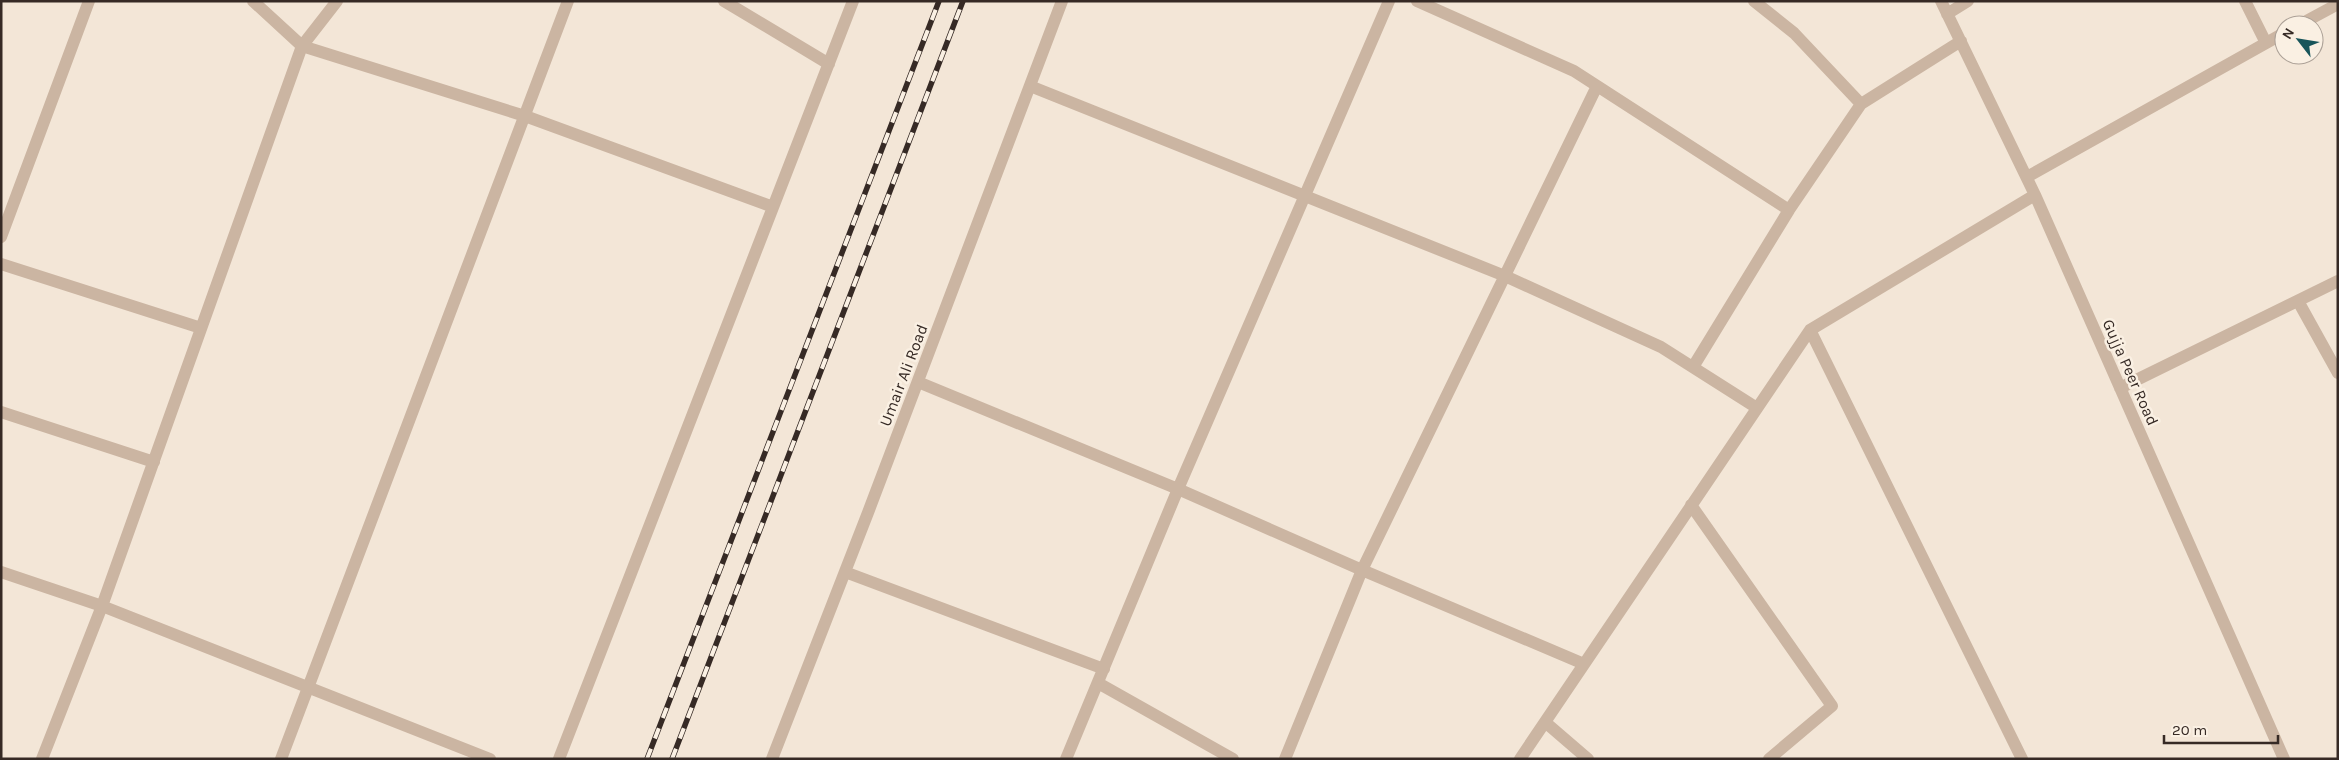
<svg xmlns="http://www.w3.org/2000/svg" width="2339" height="760" viewBox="0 0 2339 760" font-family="Karla,sans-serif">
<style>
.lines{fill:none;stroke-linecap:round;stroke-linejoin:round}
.minor{stroke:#cbb5a2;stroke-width:12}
.rail-casing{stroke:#362a25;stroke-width:5.5}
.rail{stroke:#faf0e3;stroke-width:4;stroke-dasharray:11;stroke-linecap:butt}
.labels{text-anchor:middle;stroke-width:5;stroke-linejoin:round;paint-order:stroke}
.street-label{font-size:16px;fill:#362a25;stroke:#faf0e3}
</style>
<rect width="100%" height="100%" fill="#f3e6d7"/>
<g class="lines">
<path class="minor" d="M253,1L302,46L525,116L773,207
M724,1L829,64
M1417,1L1574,71L1789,210L1861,104L1961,41
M1754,1L1794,33L1861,104
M1941,1L2035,195L2284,759
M2245,1L2266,43
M1947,14L1968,1
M2299,25L2338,4
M1030,86L1505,276L1661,347L1757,408
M2027,177L2284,33
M1,237L89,1
M1,264L201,328
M2298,301L2338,373
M1810,330L2022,759
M1693,367L1789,210
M918,382L1178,489L1362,570L1584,664
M2120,388L2338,281
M1,412L154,462
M1691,505L1832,706L1769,759
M1,572L102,606L490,759
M845,572L1104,669
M1098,683L1233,759
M1545,722L1588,759
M42,759L102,606L302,46L337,1
M281,759L568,1
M559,759L853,1
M772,759L869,510L1062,1
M1066,759L1178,489L1389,1
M1285,759L1362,570L1597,86
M1520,759L1810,330L2035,195"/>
<g class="rail-casing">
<path id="rail" d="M647,759L939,1
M672,759L963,1"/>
</g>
<use href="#rail" class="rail"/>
</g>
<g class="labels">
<g class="street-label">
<text transform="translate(2131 372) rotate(66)" y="6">Gujja Peer Road</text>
<text transform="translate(903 375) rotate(-69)" y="6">Umair Ali Road</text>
</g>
</g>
<rect width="2339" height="760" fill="none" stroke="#362a25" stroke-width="5"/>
<g transform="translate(2299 40) rotate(301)"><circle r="24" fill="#faf0e3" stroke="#aca197"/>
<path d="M0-4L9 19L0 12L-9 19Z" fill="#18555a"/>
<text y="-8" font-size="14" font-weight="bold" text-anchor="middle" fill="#362a25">N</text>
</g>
<path d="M2164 735v8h114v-8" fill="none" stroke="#362a25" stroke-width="2.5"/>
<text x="2172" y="735" font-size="15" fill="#362a25" stroke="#faf0e3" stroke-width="4" paint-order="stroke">20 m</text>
</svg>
